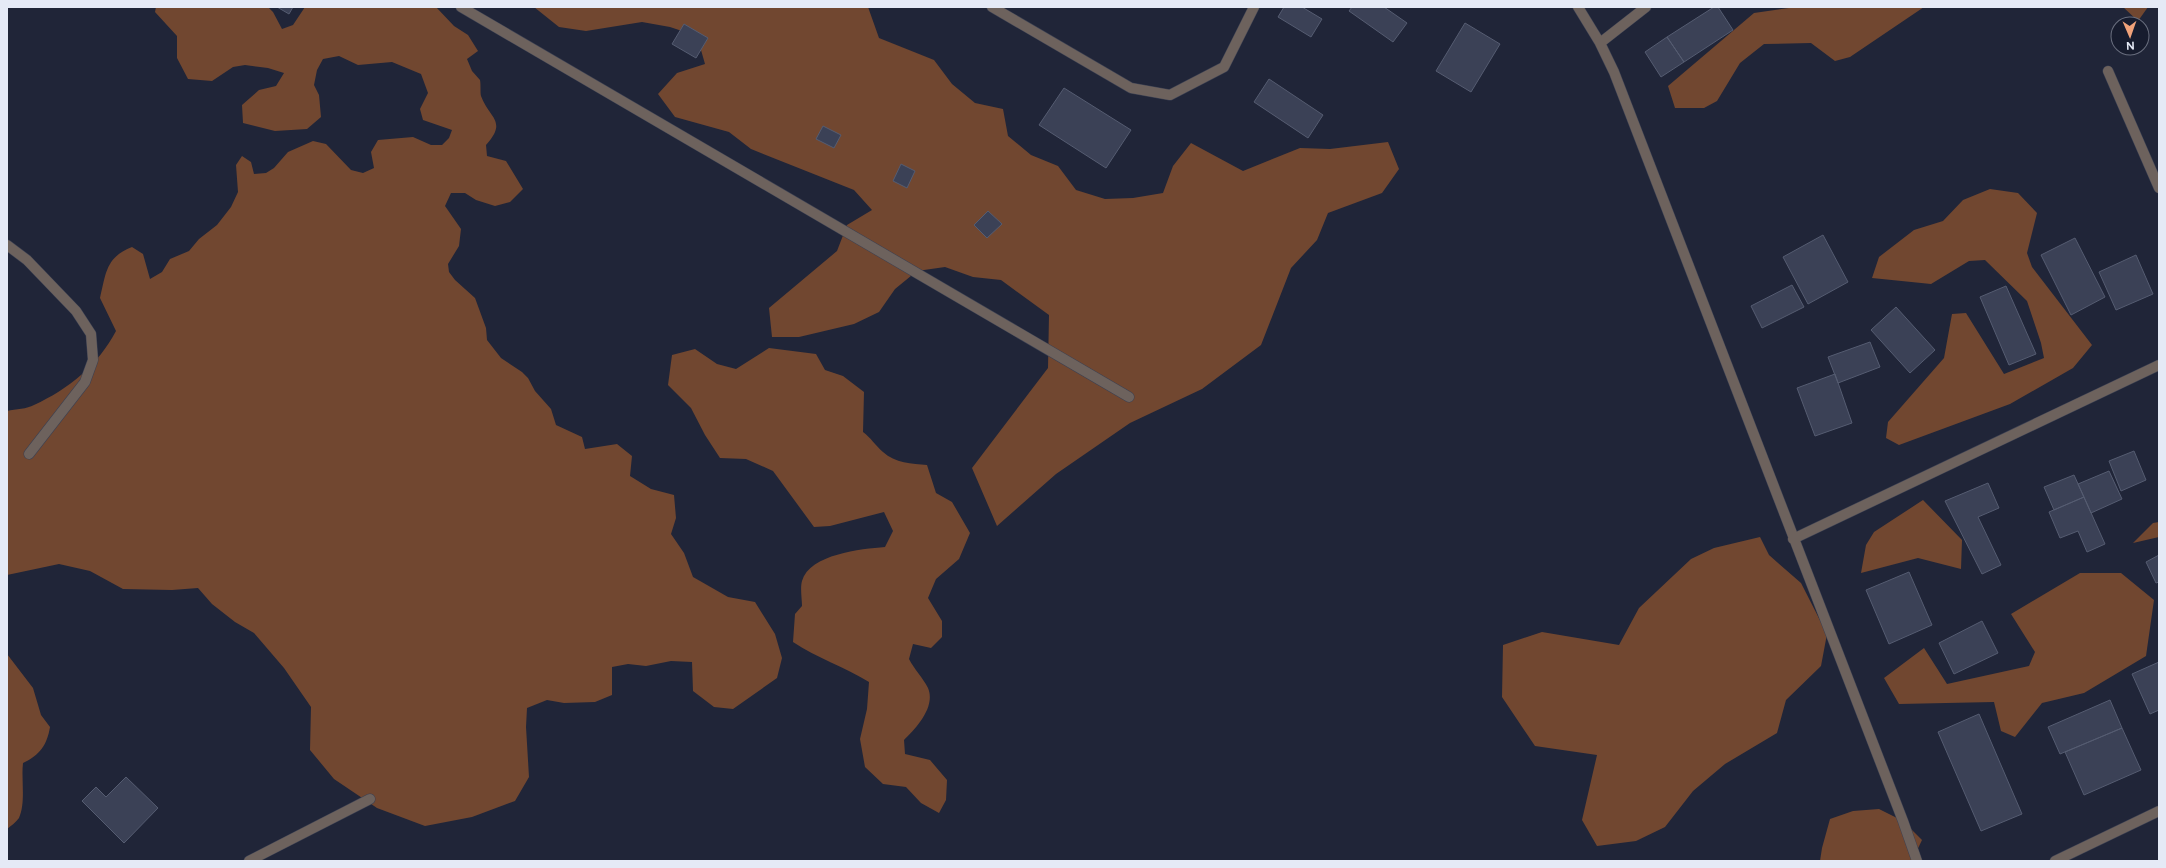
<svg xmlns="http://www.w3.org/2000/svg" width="2166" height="868" viewBox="0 0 2166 868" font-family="Figtree,sans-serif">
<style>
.forest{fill:#714730}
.building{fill:#3b4156;stroke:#555c71}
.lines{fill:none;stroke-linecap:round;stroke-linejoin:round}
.lane-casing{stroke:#3c4153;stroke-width:11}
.street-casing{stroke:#3c4153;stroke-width:11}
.lane{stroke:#6d625d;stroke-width:10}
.street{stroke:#6d625d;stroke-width:10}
</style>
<rect width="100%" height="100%" fill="#202538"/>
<path class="forest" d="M156,7H268L273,12L282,29L293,25L305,7H436L454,26L468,35L478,51L467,59L472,71L480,80C481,85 480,92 481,96C489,118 508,121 486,145L487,156L506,161L523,189L510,202L495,206L476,200L465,193H451L445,206L461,229L459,246L448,264L449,272L455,280L475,298L486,328L487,340L501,358L522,372L528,378L535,391L551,409L556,425L582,437L585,449L617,444L632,456L630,476L651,489L674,495L676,518L671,534L684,553L693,577L728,597L755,602L775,634L782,658L777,678L733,709L714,707L693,691L692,662L671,661L646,666L628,664L612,667V695L595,702L564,703L547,700L527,708L526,727L529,777L515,801L472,817L425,826L377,808L334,779L310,750L311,707L284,668L254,633L235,622L212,604L198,588L172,590L123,589L90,571L59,564L7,575V411C16,409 27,409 34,405C69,389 98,365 116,331L100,298C106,273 106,257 132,247L143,254L150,279L162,272L170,259L189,251L199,239L217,225L231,207L238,192L236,165L242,156L251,162L254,174L266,173L274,168L288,152L313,141L326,144L351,170L363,173L374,168L371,152L378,140L413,137L431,145H442L449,138L452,130L423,120L420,109L428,93L421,74L392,62L358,65L339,56L323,59L317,70L314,85L319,95L321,117L307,129L275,131L243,123L242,105L259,90L276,86L284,73L268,68L245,65L233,67L212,81L188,79L177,58V36L155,12Z
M534,7H868L879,38L934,60L952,84L975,103L1003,109L1008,136L1031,155L1058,166L1076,190L1105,199L1133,198L1163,193L1173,166L1191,143L1243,171L1300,148L1330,149L1388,142L1399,169L1382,193L1328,213L1317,240L1291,268L1261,345L1202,389L1130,423L1056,474L997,526L972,468L1048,368L1049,315L1001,280L973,277L945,267L917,271L895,289L879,312L854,324L799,337H772L769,308L837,251L847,225L872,210L854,190L751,149L729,132L675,117L658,94L677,73L705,64L697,36L670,27L642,22L586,31L559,27Z
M1796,7H1924L1850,57L1835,61L1811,43L1764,44L1740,63L1717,101L1704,108H1675L1668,86L1754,13Z
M2123,7H2148L2138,21Z
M1990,189L2018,193L2037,213L2027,253L2032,267L2092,345L2073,368L2010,404L1899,445L1886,438L1888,422L1944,358L1952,314L1966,313L2004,374L2044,358L2041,343L2027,301L1985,260L1969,261L1931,284L1872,278L1879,257L1914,230L1943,221L1963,200Z
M769,348L816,354L825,370L843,376L864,392L863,432C871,438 875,445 883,452C895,463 912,464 927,465L936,493L952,502L970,533L959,559L936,579L928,598L942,621V637L931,648L913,644L909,659C914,669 923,678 928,688C936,707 916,728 904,740L905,754L930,760L947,780L946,800L939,813L921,803L906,787L883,784L865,767L860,739L867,709L869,682C845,667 817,658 793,642L795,614L802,606C802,599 800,588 802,581C810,554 861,549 885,547L893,531L884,512L830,526L814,527L773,471L746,459L720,458L705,435L691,408L668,385L672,355L695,349L717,364L736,369Z
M1923,500L1962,540L1961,569L1918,558L1861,573L1866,545L1874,532Z
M2159,522V537L2133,543L2153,523Z
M1760,537L1769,555L1801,583L1827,634L1821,666L1786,700L1777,733L1725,764L1693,791L1665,827L1636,841L1597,846L1582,820L1597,755L1535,746L1502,697L1503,645L1542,632L1619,645L1639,608L1691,559L1714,548Z
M2080,573H2121L2154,600L2146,656L2084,693L2042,703L2015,737L2001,731L1994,702L1899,704L1884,678L1924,648L1947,684L2029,666L2035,652L2011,614Z
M7,654L33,688L41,715L50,727C47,745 40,755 23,763C21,780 26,802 19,818C16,822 11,826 7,829Z
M1879,809L1903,821L1922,840L1912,861H1820L1822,848L1830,819L1853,811Z"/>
<path class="building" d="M277,7H293L289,14Z
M1284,7H1302L1322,19L1311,37L1278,17Z
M1352,7H1384L1407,23L1393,42L1349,11Z
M1714,7H1718L1733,30L1684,62L1667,37Z
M1465,23L1500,44L1471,92L1436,71Z
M684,24L708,38L696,58L672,44Z
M1667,37L1684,62L1661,77L1645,52Z
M1269,79L1323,115L1308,138L1254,102Z
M1064,88L1131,130L1106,168L1039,125Z
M823,126L841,135L834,148L816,139Z
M901,164L915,171L907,188L893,181Z
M988,211L1002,224L987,238L974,225Z
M1823,235L1848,282L1808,304L1783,257Z
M2075,238L2105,297L2071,315L2041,255Z
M2136,255L2153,294L2116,310L2099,272Z
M1792,285L1804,307L1762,328L1751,306Z
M2006,286L2036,354L2009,365L1980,297Z
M1896,307L1935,350L1910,373L1871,330Z
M1870,342L1880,367L1838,383L1828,357Z
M1835,374L1852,423L1815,436L1797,388Z
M2134,451L2146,480L2121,491L2109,461Z
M2109,471L2122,499L2091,513L2078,484Z
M2074,475L2084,497L2054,510L2044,487Z
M1988,483L1999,508L1978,517L2001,565L1982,574L1945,501Z
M2084,497L2105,544L2087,552L2078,531L2060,538L2049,512Z
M2159,555V582L2156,583L2146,562Z
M1909,572L1932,625L1889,644L1866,590Z
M1982,621L1998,653L1954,674L1939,643Z
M2159,662V710L2150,714L2132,674Z
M2110,700L2122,728L2060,754L2048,727Z
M1979,714L2022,814L1981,831L1938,732Z
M2122,728L2141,770L2084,795L2065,752Z
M126,777L158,808L124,843L82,801L96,787L106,797Z"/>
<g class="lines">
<g class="lane-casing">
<path id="lane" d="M7,245L27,260L76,311L91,334L93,360L85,382L29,454"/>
</g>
<g class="street-casing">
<path id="street" d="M461,7L1129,397
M992,7L1131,88L1170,95L1224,67L1254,7
M1578,7L1600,43L1614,72L1903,821L1917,861
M1600,43L1646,7
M2108,71L2159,188
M1793,539L2159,365
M249,861L370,799
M2055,861L2159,811"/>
</g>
<use href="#lane" class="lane"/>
<use href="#street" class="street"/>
</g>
<rect width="2166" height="868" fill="none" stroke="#e5eaf6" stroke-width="16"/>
<g transform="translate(2130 36) rotate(178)"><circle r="19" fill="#171c2e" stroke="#696e7e"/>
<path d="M0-3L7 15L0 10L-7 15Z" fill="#f0a27a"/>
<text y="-6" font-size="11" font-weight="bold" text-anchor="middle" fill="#e5eaf6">N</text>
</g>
</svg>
